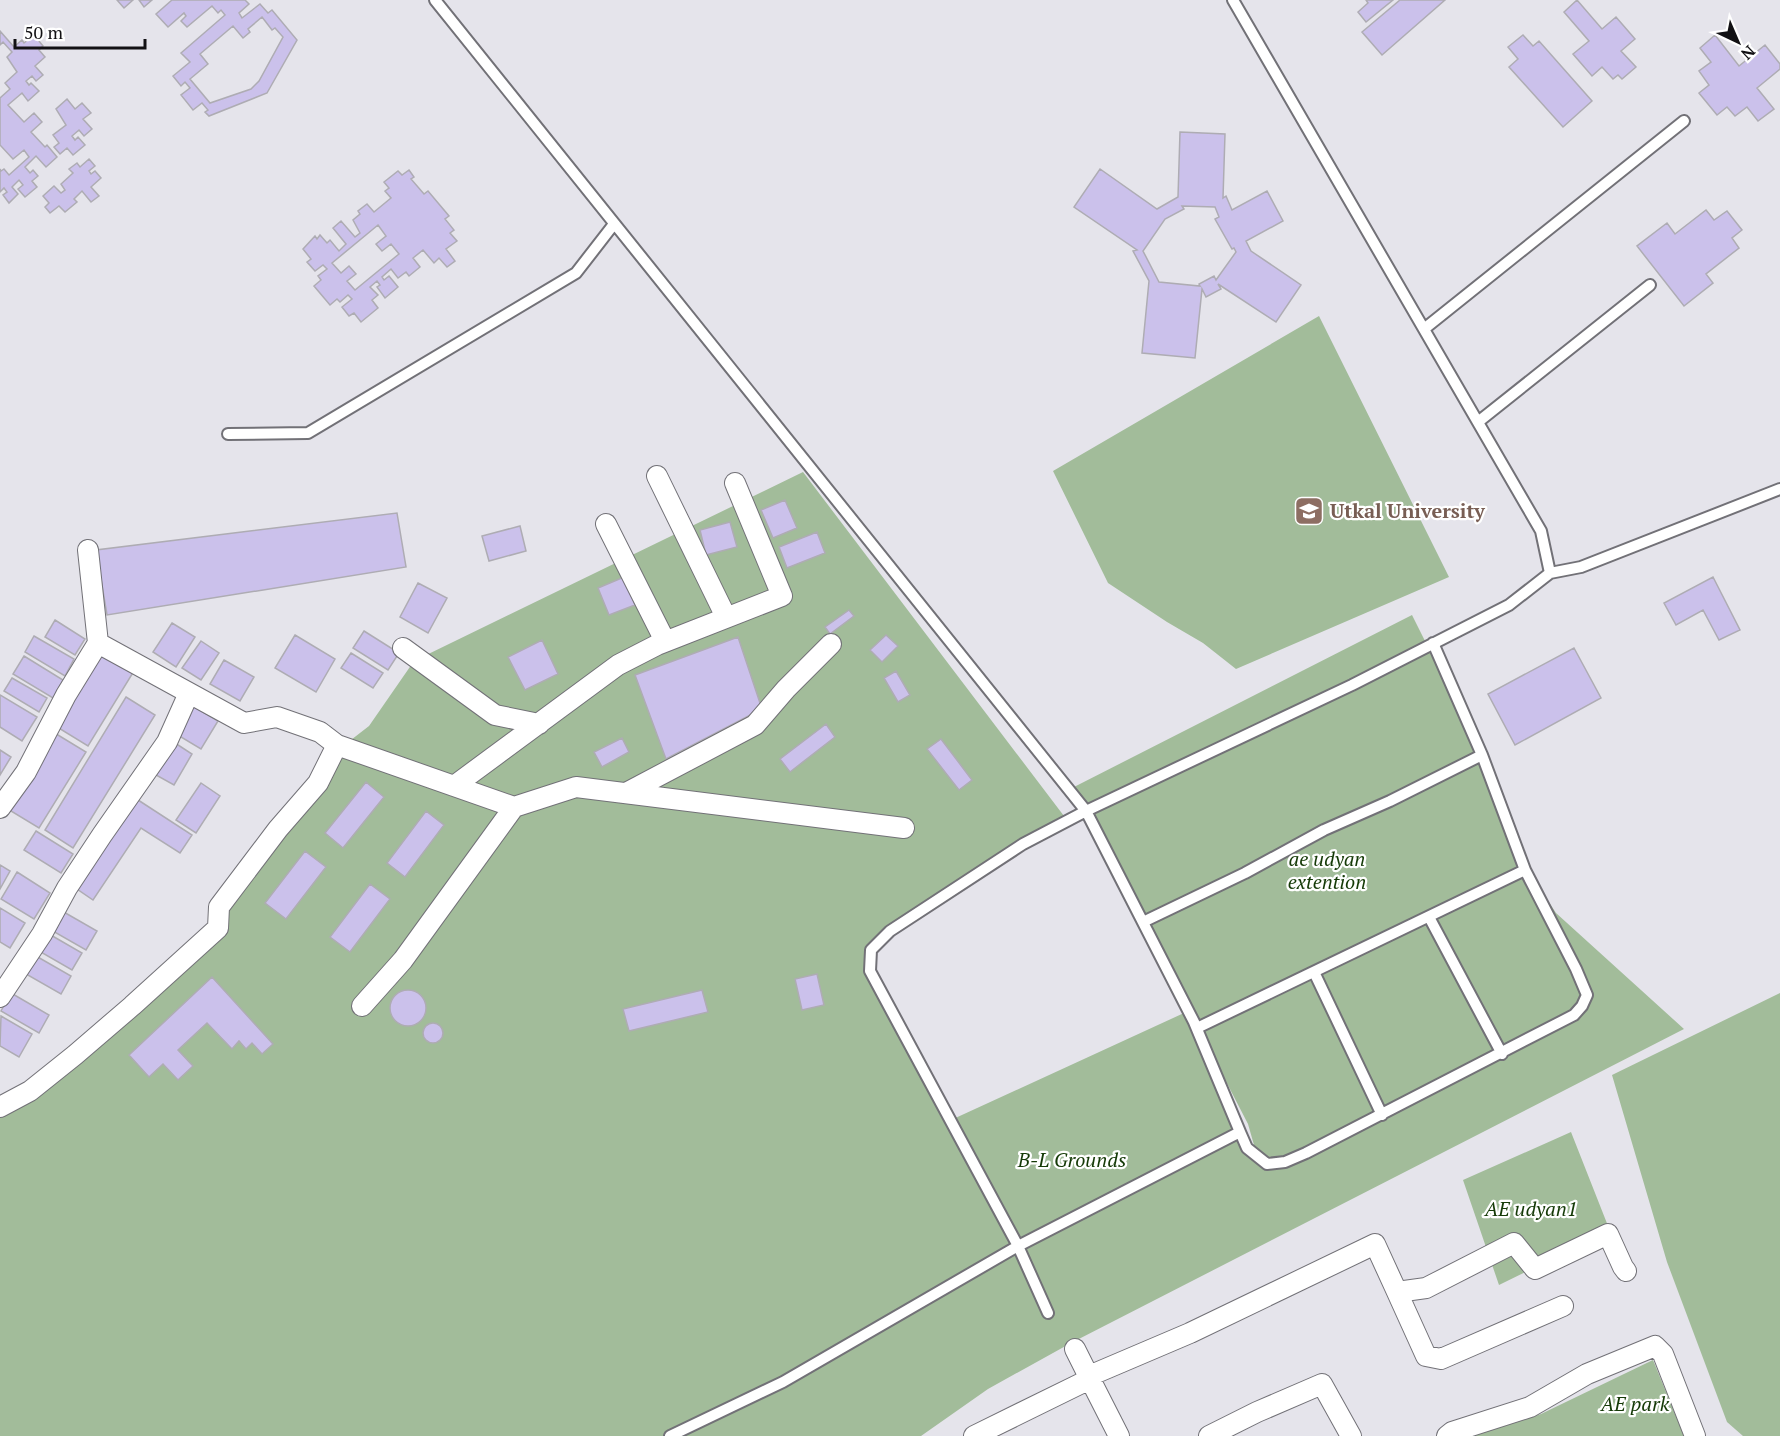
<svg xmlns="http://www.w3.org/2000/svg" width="1780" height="1436" viewBox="0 0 1780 1436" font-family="'PT Serif',serif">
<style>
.green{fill:#a2bc9a}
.building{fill:#cbc1eb;stroke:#aeacb3;stroke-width:1.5;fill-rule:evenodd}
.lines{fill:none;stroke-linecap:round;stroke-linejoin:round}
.service-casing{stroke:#727177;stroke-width:14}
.minor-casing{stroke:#727177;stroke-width:22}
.service{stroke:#fff;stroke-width:10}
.minor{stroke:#fff;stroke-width:20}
.labels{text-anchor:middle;stroke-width:4.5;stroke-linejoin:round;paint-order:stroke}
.education-label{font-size:20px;font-weight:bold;fill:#785e54;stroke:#fff;text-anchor:start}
.park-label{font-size:20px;font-style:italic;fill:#153a07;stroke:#fff}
</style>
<rect width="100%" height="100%" fill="#e5e4eb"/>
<path class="green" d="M1319,316L1449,577L1236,669L1203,643L1167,622L1108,583L1053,471Z
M803,472L1067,820L871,949L870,972L951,1120L1184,1013L1255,1158L1254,1145L1248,1124L1074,787L1412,615L1482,755L1527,869L1556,913L1684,1029L1071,1343L988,1389L921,1436H0V1110L125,1017L223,909L338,750L369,726L414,661Z
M1780,993V1436H1743L1727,1422L1667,1262L1612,1075Z
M1571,1132L1610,1231L1499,1285L1463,1180Z
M1653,1360L1684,1436H1473L1541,1414Z"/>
<path class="building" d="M117,0H133L124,8Z
M139,0H152L144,7Z
M172,0H245L249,4L239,13L242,18L260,4L268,13L272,10L297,40L267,93L209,116L205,112L208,110L202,103L193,110L181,95L190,88L185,82L181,86L173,76L190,62L181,53L225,15L221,10L218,13L212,6L187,27L181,21L186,16L184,13L168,27L156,14ZM262,17L272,30L275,28L283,37L259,81L251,89L210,103L190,79L208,64L200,54L233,26L243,38L250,32L248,29Z
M1366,0H1393L1366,22L1358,12L1368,3Z
M1400,0H1445L1382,55L1362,32Z
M1577,0L1602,29L1616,17L1635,39L1621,51L1636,67L1622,79L1618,75L1613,79L1602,67L1592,76L1573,54L1589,41L1564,12Z
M0,31L14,47L22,40L24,43L34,35L43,46L39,50L45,57L35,66L43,75L36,81L32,76L26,81L29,85L31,83L39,91L28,101L22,93L8,105L24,122L34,113L42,122L31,132L45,147L47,145L57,157L46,167L36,156L25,167L30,173L33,170L38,176L32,181L37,187L25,197L18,189L23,185L19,180L12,187L18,194L9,203L3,195L7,192L4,188L0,192V169L1,171L4,169L9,175L29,157L24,150L13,159L0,145V98L10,89L5,83L17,72L7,57L12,52L3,42L0,45Z
M1523,35L1533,46L1539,41L1592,101L1563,127L1509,67L1518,59L1508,47Z
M1715,35L1739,66L1765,45L1780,64V69L1757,88L1774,109L1758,121L1747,107L1735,116L1727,107L1717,115L1699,93L1709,85L1699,71L1711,62L1700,48Z
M67,99L75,109L82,103L91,113L83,119L92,129L84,136L79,130L72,136L75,140L78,137L85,145L73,155L67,148L60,154L54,147L59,143L53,135L66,125L56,109Z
M1180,132L1225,134L1223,198L1226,196L1232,210L1267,191L1283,221L1246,241L1251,251L1301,285L1276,322L1218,284L1221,289L1206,297L1202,289L1195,358L1142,353L1149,281L1133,251L1137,250L1074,207L1100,169L1157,209L1178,197ZM1182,206L1215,207L1219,217L1215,219L1232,249L1234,248L1236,252L1216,280L1214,276L1199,284L1200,286L1159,282L1143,251L1165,219L1184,209Z
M89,159L95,166L89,171L91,174L95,171L101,178L91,187L99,196L91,202L82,191L74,199L77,202L65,212L59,206L50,213L45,207L49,203L43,196L54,186L61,193L65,190L61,184L73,173L69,169L77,163L80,167Z
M409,170L414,177L411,179L424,194L428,191L449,216L445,219L454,230L450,233L457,241L446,249L455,261L447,267L439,258L434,263L423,250L413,258L420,267L409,276L406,272L398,278L391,269L382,277L384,280L389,276L398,287L385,298L377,287L380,285L377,281L370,287L378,295L372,300L378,308L361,322L354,313L349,316L342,307L352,299L348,295L340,302L337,299L330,305L314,286L321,280L318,276L327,269L323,265L315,271L307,262L311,259L303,249L315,236L317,239L320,235L327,243L330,240L339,251L346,244L333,228L341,221L355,237L360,233L353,220L360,214L358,211L367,204L374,212L391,198L385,191L389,188L384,182L398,171L402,175ZM378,225L386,236L376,244L382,251L391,244L399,254L355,290L347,281L356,274L349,266L341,273L332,263Z
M1706,210L1714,220L1727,211L1742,230L1732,238L1739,248L1706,274L1713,283L1684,306L1637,246L1667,223L1675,234Z
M785,500L797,528L773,538L761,510Z
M397,513L406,567L107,615L96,550Z
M730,522L737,547L706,555L700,530Z
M520,526L526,551L489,561L482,536Z
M817,532L825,553L787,568L779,547Z
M624,577L635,605L609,615L598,588Z
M1713,577L1740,630L1719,640L1703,610L1676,625L1664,603Z
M418,583L447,598L428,633L400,617Z
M849,610L854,616L830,634L825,627Z
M55,620L85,639L75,655L45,637Z
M172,623L195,637L176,667L153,652Z
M364,631L399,653L388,670L353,648Z
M295,635L335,659L316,692L275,668Z
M886,635L898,646L882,662L870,650Z
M34,636L74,659L65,676L25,652Z
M738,637L762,709L666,759L635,675Z
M542,640L558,674L525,690L508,657Z
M201,641L219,653L201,680L182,668Z
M1574,648L1601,698L1515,745L1488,694Z
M103,652L134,671L88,746L57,727Z
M351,653L383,673L373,688L341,668Z
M24,656L63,680L53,698L13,674Z
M224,660L254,677L240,701L210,684Z
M896,671L910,695L898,702L884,678Z
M12,678L47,698L39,712L4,691Z
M0,695L37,717L22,741L0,727Z
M126,697L155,715L73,848L45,830Z
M193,706L218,721L201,749L176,734Z
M826,724L835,737L790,772L780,759Z
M53,732L86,752L39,828L6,808Z
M622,738L629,752L602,767L594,752Z
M941,739L972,780L959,790L927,749Z
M175,743L192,754L174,785L156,775Z
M0,750L11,757L0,775Z
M366,782L384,797L343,848L325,833Z
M201,783L220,796L196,833L176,820Z
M135,798L192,835L180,853L141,828L93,900L77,889Z
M426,811L444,825L405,877L387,863Z
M36,831L73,854L61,873L24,850Z
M305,851L326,867L286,919L265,903Z
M0,865L10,871L0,889Z
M17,872L50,893L34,919L1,899Z
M370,884L390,899L350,952L330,937Z
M0,908L25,923L10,948L0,942Z
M62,911L97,931L86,950L51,930Z
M49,934L82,953L72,970L39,951Z
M36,956L71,976L61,994L26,974Z
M817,974L824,1005L802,1010L795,979Z
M212,977L273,1044L262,1054L252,1043L246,1049L239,1041L232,1049L207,1023L178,1050L193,1066L178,1080L163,1064L149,1077L129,1055Z
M702,990L708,1012L629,1031L623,1009Z
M390 1008a18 18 0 1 1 36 0a18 18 0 1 1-36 0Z
M11,993L49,1015L39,1033L1,1011Z
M1,1016L32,1034L19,1057L0,1046Z
M423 1033a10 10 0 1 1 20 0a10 10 0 1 1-20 0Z"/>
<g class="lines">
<g class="service-casing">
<path id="service" d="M435,0L1086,811L1023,844L890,931L871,950L870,971L1018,1246L783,1382L670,1436
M1424,329L1684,121
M1478,422L1650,285
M228,434L308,433L576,273L614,224
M1550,573L1581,567L1780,489
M1429,917L1502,1054
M1143,922L1245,873L1324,830L1390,801L1482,755
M1314,972L1382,1115
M1197,1028L1525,870
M1240,1132L1247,1148L1267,1164L1285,1162L1306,1153L1574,1015L1582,1006L1587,995L1576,969L1525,870L1482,755L1433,643
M1048,1313L1018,1246L1240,1132L1194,1022L1086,811L1352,685L1509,605L1550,573L1541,531L1233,0"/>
</g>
<g class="minor-casing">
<path id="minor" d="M657,476L726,617
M606,524L665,641
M403,648L495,715L539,724
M337,745L514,807L403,960L362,1006
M454,786L618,665L657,645L782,596L735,483
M626,793L755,725L786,689L831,644
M514,807L576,787L904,828
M0,808L26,772L66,695L98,643L88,550
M0,997L42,934L67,888L102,835L167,742L189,693
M0,1107L30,1091L75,1055L132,1006L218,928L219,907L278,829L318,783L337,745L320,732L277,717L244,723L98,643
M1397,1292L1426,1356L1441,1359L1563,1306
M1089,1376L1190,1333L1375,1244L1397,1292L1426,1288L1514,1243L1535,1269L1608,1234L1623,1267L1626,1271
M1090,1379L1119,1436
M974,1436L1090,1379L1075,1349
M1209,1436L1257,1412L1322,1384L1351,1436
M1447,1436L1452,1432L1530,1407L1587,1374L1655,1346L1663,1354L1695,1436"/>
</g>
<use href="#service" class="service"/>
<use href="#minor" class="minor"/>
</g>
<defs>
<g id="university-square" transform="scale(1.5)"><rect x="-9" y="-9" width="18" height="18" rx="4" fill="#8d6e63" stroke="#fff"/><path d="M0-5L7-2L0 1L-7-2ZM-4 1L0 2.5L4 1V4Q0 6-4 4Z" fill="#fff"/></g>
</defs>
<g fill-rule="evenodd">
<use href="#university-square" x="1309" y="511"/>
</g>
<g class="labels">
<g class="education-label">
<text x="1330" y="518">Utkal University</text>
</g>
<g class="park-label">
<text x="1327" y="866">ae udyan<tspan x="1327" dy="23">extention</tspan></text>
<text x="1072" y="1167">B-L Grounds</text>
<text x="1531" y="1216">AE udyan1</text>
<text x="1635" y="1411">AE park</text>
</g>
</g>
<g transform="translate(1738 42) rotate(136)" stroke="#ffffff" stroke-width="4.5" paint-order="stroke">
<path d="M0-4.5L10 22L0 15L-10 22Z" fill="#121114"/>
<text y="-9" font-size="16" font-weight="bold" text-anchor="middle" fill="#121114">N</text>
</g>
<path d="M15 39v9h130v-9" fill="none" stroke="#121114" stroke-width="3"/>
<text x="24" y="39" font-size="18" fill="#121114" stroke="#ffffff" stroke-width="4.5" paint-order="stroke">50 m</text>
</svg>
